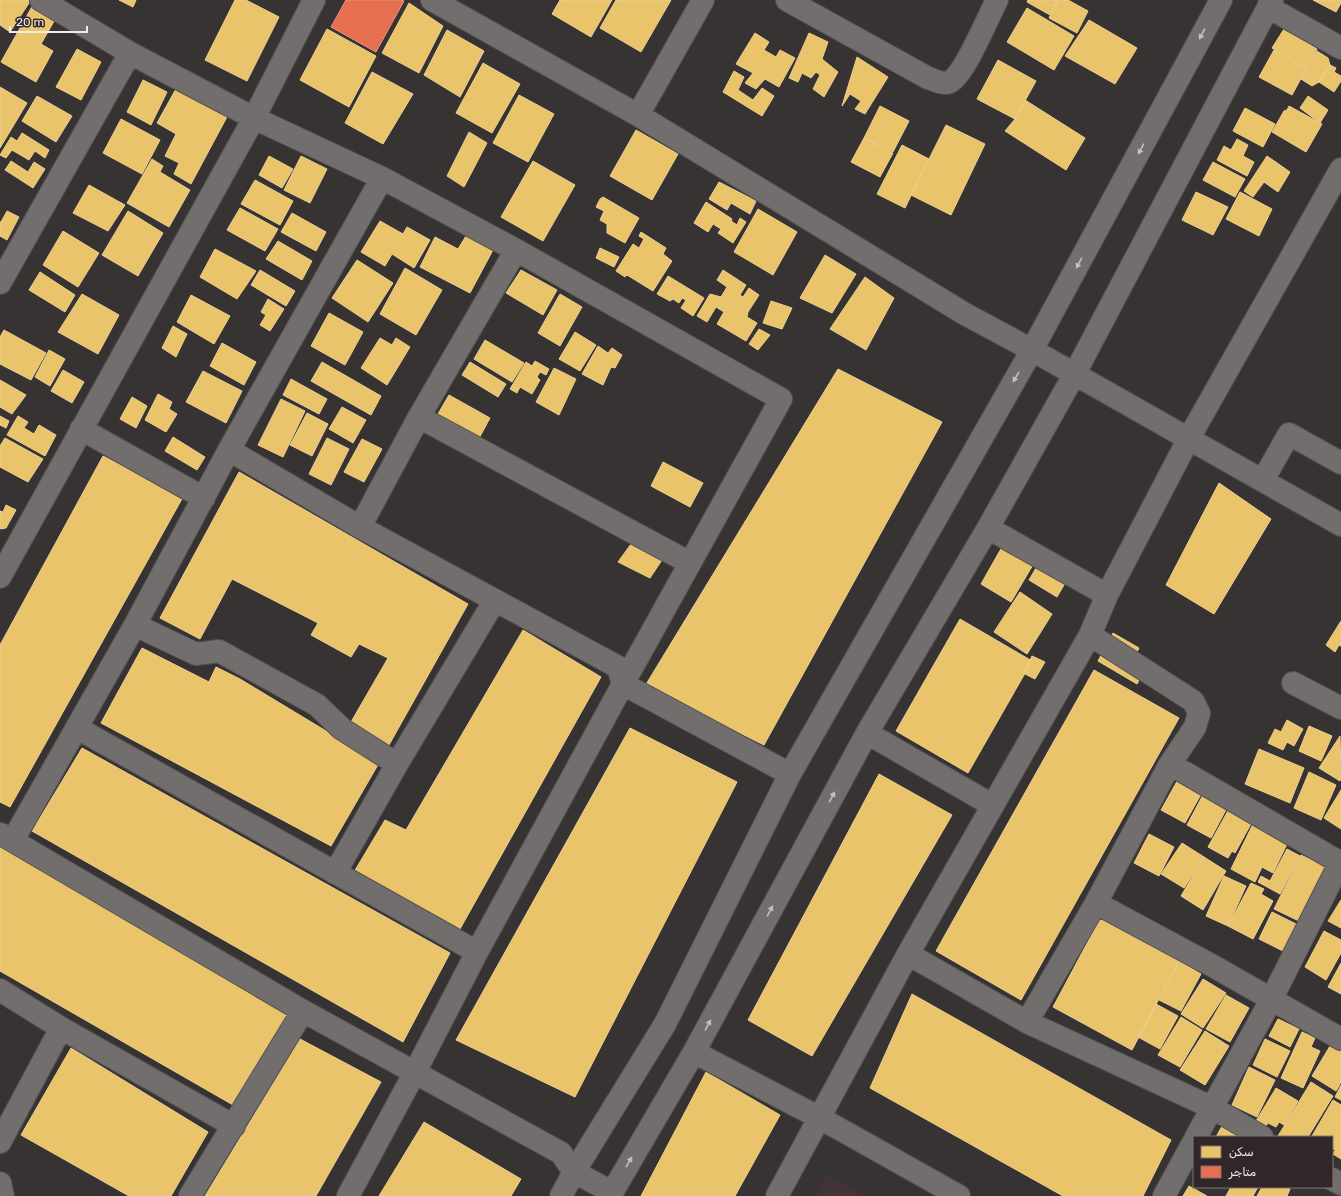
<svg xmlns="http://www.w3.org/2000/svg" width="1341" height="1196" viewBox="0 0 1341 1196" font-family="Rubik,'Noto Sans Arabic',sans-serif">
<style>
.built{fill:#433336}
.homes{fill:#e9c46a;stroke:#eccf91}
.shops{fill:#e76f51;stroke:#ea947f}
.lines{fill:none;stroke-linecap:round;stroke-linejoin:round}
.minor-casing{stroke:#565151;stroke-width:24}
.minor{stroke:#726e6e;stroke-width:22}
.oneway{fill:#c5bfbf}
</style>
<rect width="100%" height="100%" fill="#383333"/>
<path class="built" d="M827,1175L866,1196H816Z"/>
<path class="homes" d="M0,0H31L10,32L0,25Z
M119,0H136L133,7Z
M235,0H246L279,17L247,81L205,60Z
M560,0H612L591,37L552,14Z
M616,0H671L641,52L600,28Z
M1028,0H1058L1050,15L1027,2Z
M1058,0H1068L1088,11L1077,33L1049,18Z
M1313,0H1341V3L1336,12Z
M34,3L57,16L41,44L53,51L36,82L1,62Z
M409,3L443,26L419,73L382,53Z
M1027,8L1074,36L1054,70L1007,42Z
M1089,20L1137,48L1115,84L1065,56Z
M327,29L376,56L349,107L300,80Z
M1284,29L1317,49L1306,69L1272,48Z
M447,30L484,51L460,97L424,75Z
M755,33L769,42L764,50L776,57L780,50L795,58L779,87L765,79L756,89L745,83L753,73L736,64Z
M809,33L828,42L822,59L838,72L824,97L813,89L820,75L816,72L811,78L802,73L798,82L789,78Z
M77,49L101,62L81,100L56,87Z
M1274,50L1306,69L1292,95L1259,77Z
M1317,51L1328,58L1330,65L1319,82L1312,86L1301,79Z
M857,57L888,77L865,114L855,109L861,101L850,94L842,106Z
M998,60L1036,81L1015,119L977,99Z
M483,63L520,84L492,133L456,113Z
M1330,65L1336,68L1334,72L1341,76V81L1334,92L1319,82Z
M734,71L744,77L738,90L753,100L762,88L774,96L762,116L723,92Z
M372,72L413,94L383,144L345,123Z
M143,80L167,92L151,125L127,112Z
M0,87L27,103L0,148Z
M177,87L228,115L191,184L174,174L179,163L165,156L176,134L157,123Z
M519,95L554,114L528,162L493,143Z
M37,96L72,116L56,142L22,121Z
M1308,96L1328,110L1320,123L1300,108Z
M1025,100L1085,138L1066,170L1005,131L1015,119Z
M880,106L909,121L893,152L864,138Z
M1289,106L1322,124L1306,152L1272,132L1284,111L1287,110Z
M1245,108L1275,124L1263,147L1233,131Z
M121,119L160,140L142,174L103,153Z
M946,125L985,144L951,215L911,195Z
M636,130L678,154L652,200L610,176Z
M469,132L487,143L464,187L447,176Z
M22,133L49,150L45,158L35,151L29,160L12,150L6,158L0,155L11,137L17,141Z
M864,138L893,153L880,177L851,162Z
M1237,139L1248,145L1243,156L1254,162L1247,176L1217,160L1224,146L1231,150Z
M902,145L929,159L905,208L877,194Z
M269,156L293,169L282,188L259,175Z
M301,156L327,169L310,203L284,190Z
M1267,156L1290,172L1278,192L1264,182L1253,197L1244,191Z
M152,159L163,166L160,172L190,190L169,227L127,203Z
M11,161L28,172L34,162L45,169L33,188L5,170Z
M533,161L575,185L543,241L501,217Z
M1213,162L1245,179L1235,197L1203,180Z
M255,180L293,201L280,225L241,204Z
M719,182L756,201L750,214L731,203L727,210L709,199Z
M89,185L125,205L108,231L73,213Z
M1196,192L1228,207L1213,235L1182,220Z
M1240,192L1272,209L1259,236L1226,219Z
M603,197L639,218L625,243L607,233V224L600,220L604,211L596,207L600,199Z
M706,202L732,219L731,221L737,225L740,218L746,222L733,243L718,233L721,229L713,224L708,232L694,223Z
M240,208L278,229L265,251L227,230Z
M758,209L797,232L773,275L734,252Z
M7,211L19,217L7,240L0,236V222H1Z
M128,211L163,233L138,276L102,255Z
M292,213L326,232L316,251L281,232Z
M380,221L403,234L407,227L430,240L414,268L392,254L385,266L361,252Z
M63,231L99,253L78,287L43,265Z
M641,232L666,248L663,254L672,261L653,291L627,275L625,277L616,271L633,244L639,248L644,239L639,236Z
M466,236L493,250L470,293L420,267L435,237L458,249Z
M278,241L312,261L302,280L266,259Z
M600,248L619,257L614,267L596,258Z
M215,249L256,271L237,299L200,277Z
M825,255L856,274L832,313L800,298Z
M357,260L393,283L368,322L332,298Z
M405,268L442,290L416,335L380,314Z
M260,270L295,291L286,306L251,285Z
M521,270L557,290L543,315L506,293Z
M723,270L746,285L740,295L743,297L749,288L759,295L748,312L747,317L757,323L746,341L717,324L724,312L716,307L707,322L697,316L710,294L721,297L727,287L717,280Z
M40,272L75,295L65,312L29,290Z
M668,276L704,298L693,316L681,308L686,300L682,298L679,303L673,299L670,301L657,294Z
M865,277L894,298L866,350L830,329Z
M82,294L119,315L98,354L58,332Z
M560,294L582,307L560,346L538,333Z
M191,295L230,316L214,344L177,322Z
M268,299L284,309L270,331L260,325L266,315L261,312Z
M771,301L792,308L782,329L763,323Z
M329,313L363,332L345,365L311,346Z
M173,326L187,334L176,357L162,348Z
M759,329L770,335L758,350L749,344Z
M4,330L46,353L31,380L0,364V337Z
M575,332L596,345L580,371L559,359Z
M380,338L392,345L396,338L410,347L387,385L361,368Z
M485,340L524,363L512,382L474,359Z
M222,343L256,362L244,385L210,366Z
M598,346L608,353L612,348L622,355L615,368L611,367L603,385L582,374Z
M49,350L65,359L50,386L35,377Z
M535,361L549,369L546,375L540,372L537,377L540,380L532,394L520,387L517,393L510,389L526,362L532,366Z
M322,362L381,396L371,415L311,381Z
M470,362L506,384L498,397L462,375Z
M554,368L576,379L559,415L536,402Z
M838,369L942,422L764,745L645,686Z
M63,370L84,382L72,403L51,391Z
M203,371L242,391L226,423L186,402Z
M291,379L327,399L319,414L283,395Z
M0,380L26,395L12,414L0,407Z
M158,394L172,402L169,409L177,414L166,432L145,420Z
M449,395L490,418L477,442L435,419Z
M132,397L147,406L136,428L120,419Z
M281,399L305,411L283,457L258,445Z
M342,407L366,420L353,443L329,429Z
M307,413L328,424L312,456L290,445Z
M0,416L9,421L6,428L0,425Z
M18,416L28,422L24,428L34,434L39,425L56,435L45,456L7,435Z
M173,437L205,457L197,470L165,451Z
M5,438L43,459L28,482L0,467V446Z
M327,438L349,449L331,485L309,474Z
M362,439L382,449L364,482L344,472Z
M103,456L183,497L10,807L0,802V645Z
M663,462L703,483L690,507L651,486Z
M239,472L468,604L389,745L351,722L388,658L359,644L351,657L311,635L318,623L232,579L200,639L160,618Z
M1219,483L1271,519L1214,614L1166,585Z
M6,505L16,510L6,528L1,529L0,528V511L3,512Z
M1006,540L1037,558L1011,602L981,584Z
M631,544L662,560L650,578L618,562Z
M1047,549L1075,566L1057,597L1029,580Z
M1020,592L1052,614L1027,654L994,632Z
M960,619L1032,661L968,773L896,731Z
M1341,621V646L1339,645L1335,652L1326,645Z
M523,630L601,677L460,929L354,872L385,820L406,830Z
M1113,633L1139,648L1135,656L1149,663L1137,684L1098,661Z
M142,648L209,682L216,667L240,679L379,763L331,846L101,723Z
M1032,656L1045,662L1035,679L1023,673Z
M1094,670L1179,718L1021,1000L936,951Z
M1287,720L1303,729L1294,746L1287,742L1283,750L1268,743L1275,729L1281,732Z
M1309,726L1332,736L1321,761L1299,751Z
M630,728L737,782L575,1097L456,1040Z
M1340,736L1341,779L1340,781L1319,768Z
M82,748L450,953L403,1042L32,831Z
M1259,749L1304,768L1290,803L1245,784Z
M1309,772L1336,785L1321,820L1294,808Z
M879,774L952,815L812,1056L748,1020Z
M1180,776L1204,789L1185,823L1161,810Z
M1341,790V829L1324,818Z
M1204,793L1228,806L1211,838L1187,825Z
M1229,809L1252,822L1235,853L1232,851L1228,858L1208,847Z
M1253,824L1288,842L1273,873L1262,867L1255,882L1231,869Z
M1149,834L1174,847L1159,876L1134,863Z
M1182,843L1204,857L1184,888L1161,874Z
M0,845L290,1015L233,1105L0,971Z
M1287,849L1300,856L1280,894L1258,882L1261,876L1270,881Z
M1301,855L1326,867L1299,921L1274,909Z
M1204,857L1226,871L1203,910L1181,896Z
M1224,876L1246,886L1228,926L1206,916Z
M1251,883L1264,889L1261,894L1273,901L1253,939L1228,926Z
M1341,900V928L1328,921Z
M1272,912L1296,924L1283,951L1259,939Z
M1100,919L1179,961L1132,1050L1053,1007Z
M1324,931L1341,940V953L1326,980L1305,967Z
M1179,961L1201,974L1181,1011L1159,1000Z
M1341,963V994L1328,987Z
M1203,979L1226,993L1203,1028L1181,1014Z
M912,994L1171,1140L1143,1196H1063L870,1088Z
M1226,995L1249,1008L1230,1042L1206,1029Z
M1156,1004L1178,1016L1160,1049L1138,1037Z
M1181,1017L1202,1030L1180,1067L1158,1055Z
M1278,1019L1299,1029L1290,1047L1269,1036Z
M1205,1031L1229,1046L1205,1085L1180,1070Z
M1302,1032L1315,1038L1311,1047L1320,1051L1303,1088L1281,1078Z
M300,1039L381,1082L316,1196H205Z
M1265,1039L1290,1051L1277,1077L1253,1065Z
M1333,1041L1341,1046V1082L1336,1091L1312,1076Z
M71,1048L208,1132L171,1196H129L21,1135Z
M1249,1067L1275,1080L1257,1117L1232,1105Z
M706,1072L780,1115L735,1196H641Z
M1311,1082L1333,1096L1308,1137H1279L1278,1136Z
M1341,1085V1100L1335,1097Z
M1276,1088L1298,1101L1284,1125L1279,1122L1276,1127L1268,1123L1265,1127L1256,1121Z
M1333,1100L1341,1105V1140L1335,1150L1332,1148V1137L1312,1136Z
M1227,1117L1245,1137H1216Z
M424,1122L521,1179L511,1196H379Z
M1341,1141V1159L1333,1154Z
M1189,1186L1207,1196H1183Z
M1231,1187H1258L1253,1196H1226Z
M1262,1187H1286L1290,1189L1287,1196H1257Z"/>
<path class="shops" d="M346,0H401L404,1L376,52L331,27Z"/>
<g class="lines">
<g class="minor-casing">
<path id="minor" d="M41,0L130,53L254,118L382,178L516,250L781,399L623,684L477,952L415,1072L348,1196
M432,0L638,115L965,314L1032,350L1341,525
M787,0L928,78C935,80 945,86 951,81C965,73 988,17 997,0
M1268,7L1341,48
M638,115L703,0
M0,283L130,53
M419,417L690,563
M81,429L204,498
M229,450L360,527L618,667L623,684L790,774
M1263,480L1289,434L1341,463
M360,527L419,417L516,250
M988,528L1107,595
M0,577L254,118L314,0
M135,625L196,654L219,651L317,705L342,729L397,764
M1293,683L1341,708
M77,728L477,952
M867,733L992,805
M1170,764L1341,863
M1,834L303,1011L561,1153L574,1172L612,1192
M13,840L135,625L229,450L382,178
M335,873L397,764L495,600
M1096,903L1213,966L1341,1039
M908,954L1027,1022L1213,1108L1262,1137
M0,990L61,1028L234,1126
M1027,1022L1096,903L1170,764L1195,727L1199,713L1193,701L1090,635
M694,1052L820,1118L959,1196
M1196,1137L1271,1000L1341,861
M0,1142L61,1028
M1332,1179L1341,1184
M0,1183L3,1196
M190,1196L303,1011
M561,1196L574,1172L665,1024L790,774L1032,350L1221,0
M610,1196L694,1052L867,733L988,528L1074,375L1272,0
M777,1196L908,954L1090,635L1107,595L1189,438L1341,169
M1164,1196L1194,1141"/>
</g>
<use href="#minor" class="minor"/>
</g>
<defs><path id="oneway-solid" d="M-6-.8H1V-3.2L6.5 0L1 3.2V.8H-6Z"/></defs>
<g class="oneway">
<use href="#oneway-solid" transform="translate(1202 34) rotate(118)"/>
<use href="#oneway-solid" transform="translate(1141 149) rotate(118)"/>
<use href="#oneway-solid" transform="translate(1079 263) rotate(118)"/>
<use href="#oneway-solid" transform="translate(1016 377) rotate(120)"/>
<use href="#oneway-solid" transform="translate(832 797) rotate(-62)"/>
<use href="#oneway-solid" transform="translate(770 911) rotate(-62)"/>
<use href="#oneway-solid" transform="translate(708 1025) rotate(-62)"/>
<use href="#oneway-solid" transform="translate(629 1162) rotate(-60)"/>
</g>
<rect x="1193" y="1136" width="140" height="52" fill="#312628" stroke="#7e7476"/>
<rect x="1201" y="1146" width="20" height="12" fill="#e9c46a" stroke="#7e7476"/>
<text x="1229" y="1156" font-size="12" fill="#f2eaeb">سكن</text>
<rect x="1201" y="1166" width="20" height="12" fill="#e76f51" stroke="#7e7476"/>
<text x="1229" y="1176" font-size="12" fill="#f2eaeb">متاجر</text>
<path d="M10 26v6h77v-6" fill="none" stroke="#f2eaeb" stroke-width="2"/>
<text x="16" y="26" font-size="12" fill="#f2eaeb" stroke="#312628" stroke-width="3" paint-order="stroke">20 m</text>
</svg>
